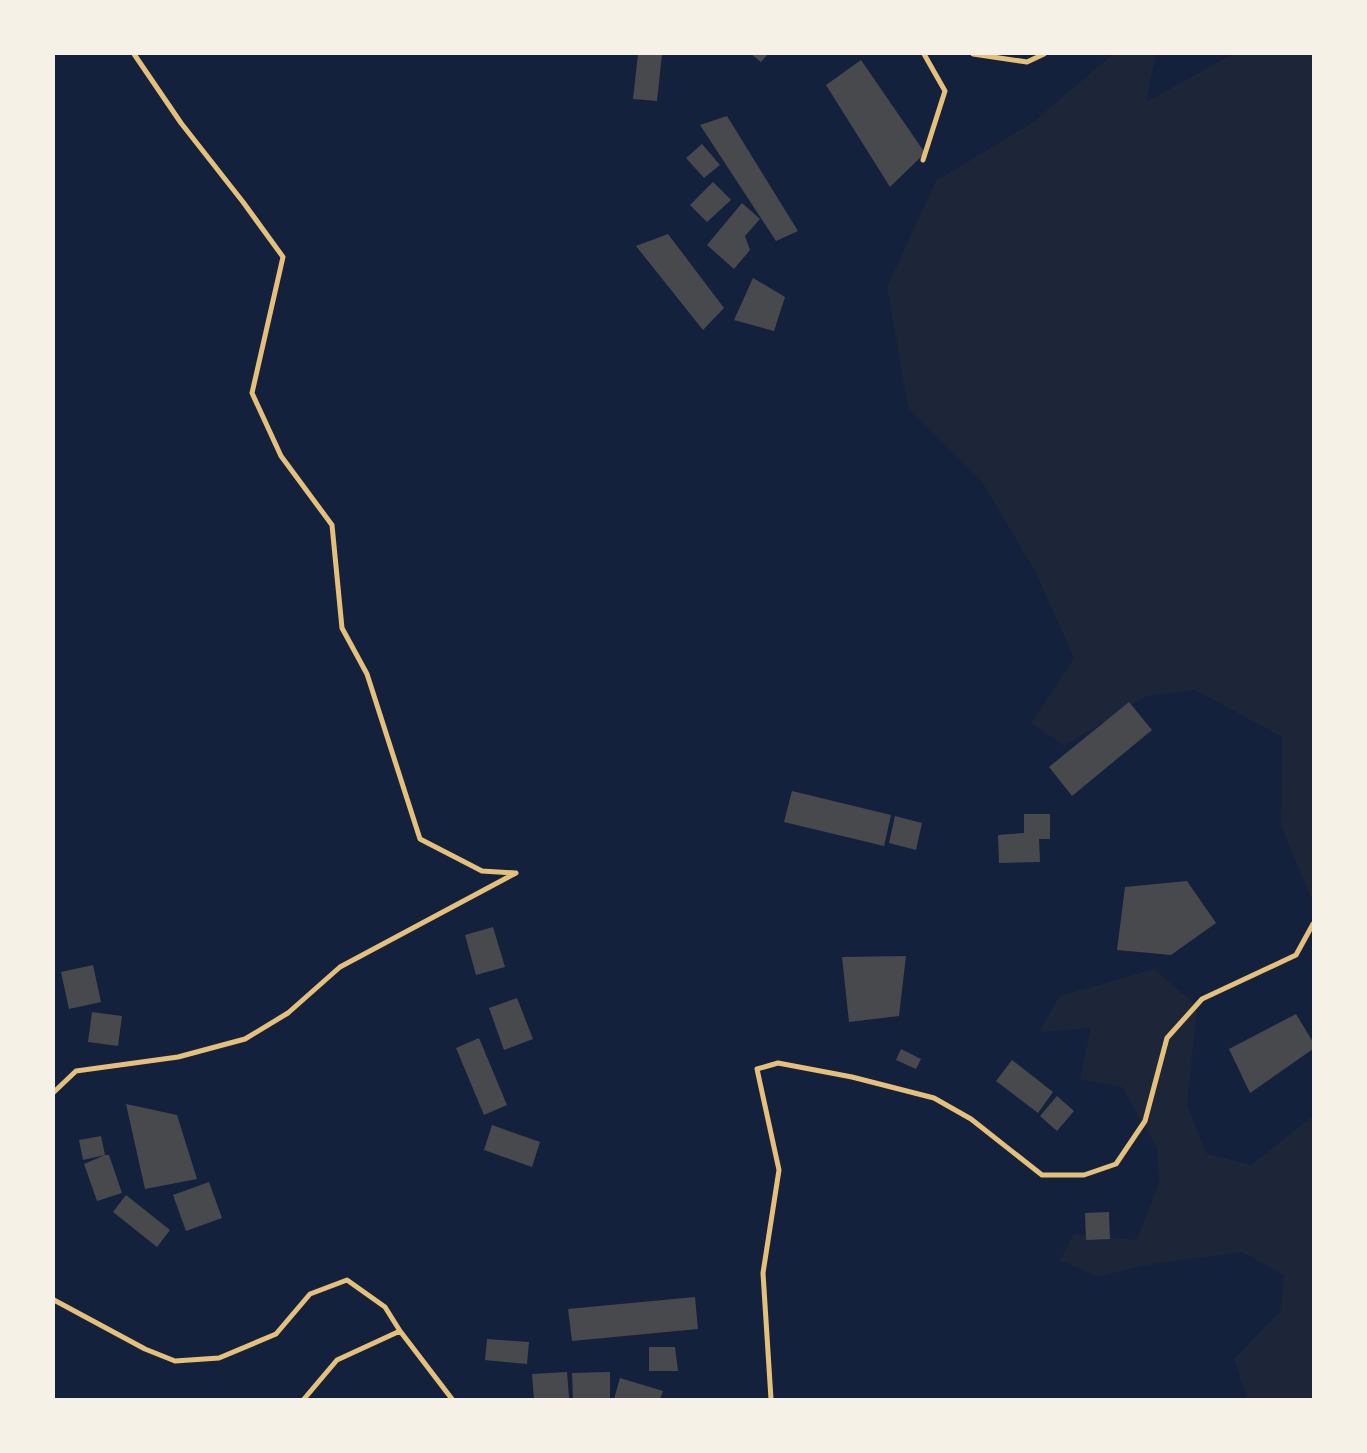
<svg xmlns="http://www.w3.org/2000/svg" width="1367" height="1453" viewBox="0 0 1367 1453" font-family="Karla,sans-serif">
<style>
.green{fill:#1d2539}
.building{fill:#48494c}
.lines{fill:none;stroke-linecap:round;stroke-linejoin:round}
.minor{stroke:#e5c07b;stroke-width:5}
</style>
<rect width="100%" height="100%" fill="#14213d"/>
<path class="green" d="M1113,54H1156L1146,102L1233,54H1313V902L1281,826L1282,737L1195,690L1146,696L1064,746L1031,723L1074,658L1036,573L981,480L908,407L887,287L936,181L1032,123Z
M1154,969L1197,1006L1187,1106L1207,1154L1251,1165L1313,1116V1399H1247L1234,1359L1280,1312L1284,1275L1242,1252L1145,1265L1098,1277L1060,1260L1074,1234L1137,1240L1159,1183L1157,1148L1122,1087L1080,1079L1091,1028L1039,1032L1060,996Z"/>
<path class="building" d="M638,54H662L657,101L633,99Z
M751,54H768L761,62Z
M861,60L925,153L890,187L826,85Z
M727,116L798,231L776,241L700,125Z
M702,144L720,165L704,178L686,158Z
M713,182L731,200L707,222L690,205Z
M742,203L760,219L745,236L750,250L734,269L707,245Z
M668,234L724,308L703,330L636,246Z
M753,278L785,297L774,331L734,320Z
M1129,702L1152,730L1072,796L1049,767Z
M792,791L891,815L884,846L784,822Z
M1024,814H1050V839H1039L1040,862L999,863L998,835L1024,833Z
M895,816L922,823L916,850L889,843Z
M1187,881L1216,923L1171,955L1117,950L1125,887Z
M493,927L505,967L476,975L465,935Z
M906,956L899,1016L849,1022L842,957Z
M93,965L101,1002L69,1009L61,972Z
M517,998L533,1039L504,1050L489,1008Z
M92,1012L122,1016L118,1046L88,1042Z
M1296,1014L1313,1042V1049L1250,1093L1229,1049Z
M479,1038L507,1105L484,1115L456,1048Z
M901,1049L921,1059L916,1069L896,1060Z
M1012,1060L1053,1092L1038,1113L996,1081Z
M1057,1096L1074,1111L1057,1131L1040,1116Z
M126,1104L177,1115L197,1179L145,1189Z
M492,1125L540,1142L532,1167L484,1150Z
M101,1136L105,1155L83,1160L79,1140Z
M105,1155H109L122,1193L97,1201L84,1164Z
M209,1182L222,1218L186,1231L173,1195Z
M126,1195L170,1230L157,1247L113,1212Z
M1109,1212L1110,1239L1086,1240L1085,1213Z
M695,1297L698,1329L572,1341L568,1309Z
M487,1339L529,1342L527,1364L485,1360Z
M649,1347H675L678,1371H649Z
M567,1372L569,1398L534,1399L532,1374Z
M610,1372V1399H573L572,1373Z
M620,1378L663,1391L660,1399H614Z"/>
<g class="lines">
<path class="minor" d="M973,54L1027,62L1044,54
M923,160L945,91L924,54
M54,1092L76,1071L178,1057L245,1039L288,1013L340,967L516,873L482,871L420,839L367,674L342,628L332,525L281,456L252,393L283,257L243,202L181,123L134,54
M54,1300L145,1349L175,1361L219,1358L276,1334L310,1294L347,1280L385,1307L400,1331L452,1399
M304,1399L337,1360L400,1331
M771,1399L763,1273L779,1170L757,1069L778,1063L852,1077L934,1098L971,1119L1042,1175H1084L1116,1164L1145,1121L1167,1038L1202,999L1296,955L1313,924"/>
</g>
<rect width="1367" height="1453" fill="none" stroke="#f6f1e7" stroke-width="110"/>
</svg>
